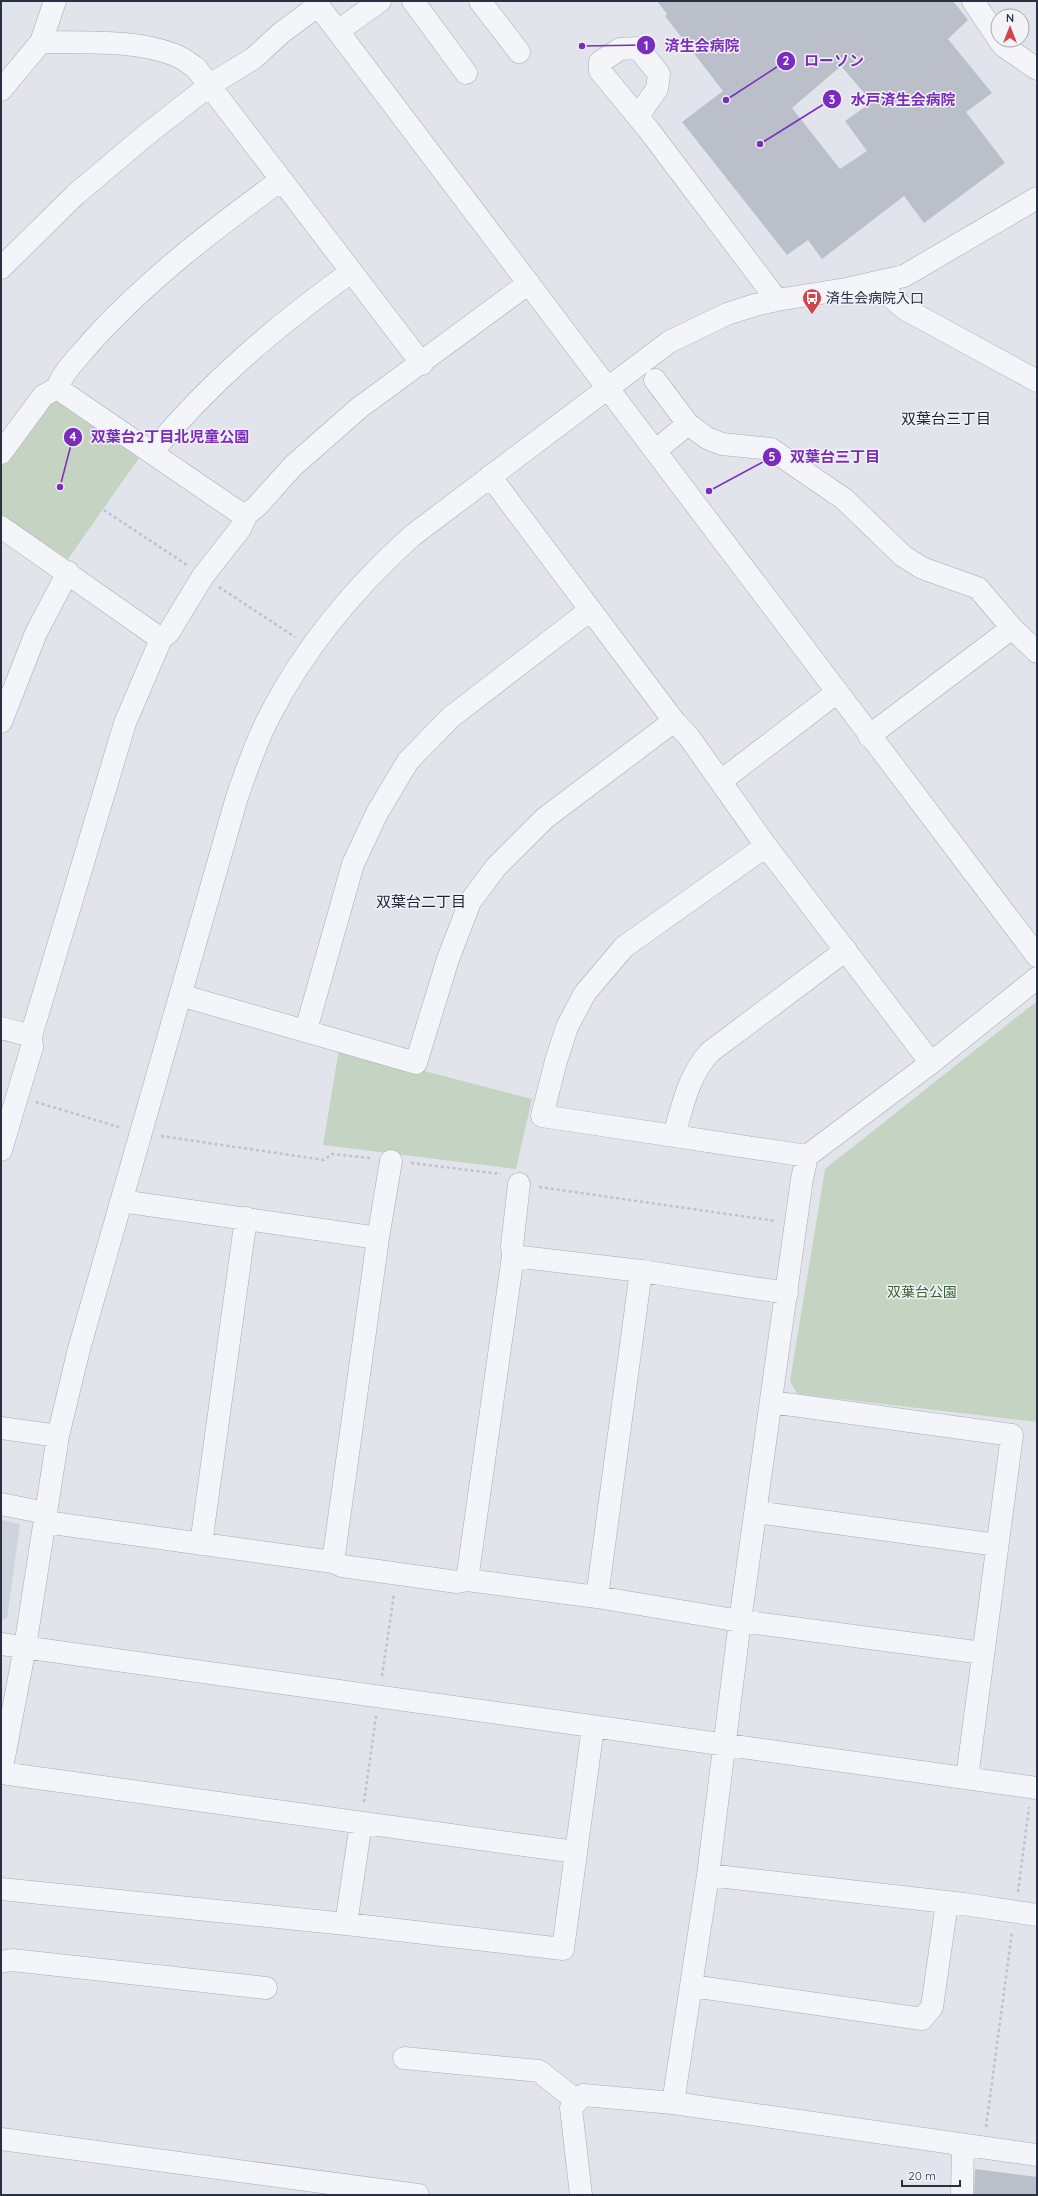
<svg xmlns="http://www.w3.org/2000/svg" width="1038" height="2196" viewBox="0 0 1038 2196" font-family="Quicksand,'Noto Sans JP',sans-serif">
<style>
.built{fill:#cfd3dc}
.green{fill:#c5d4c2}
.building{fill:#bbbfca;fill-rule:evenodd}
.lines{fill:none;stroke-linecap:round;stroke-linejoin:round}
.minor-casing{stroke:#a6aab5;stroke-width:23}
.path{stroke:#bfc2c9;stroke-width:2.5;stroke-dasharray:3 3;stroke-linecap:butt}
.minor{stroke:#f4f5f8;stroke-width:22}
.labels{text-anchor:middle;stroke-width:3;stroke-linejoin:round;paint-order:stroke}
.poi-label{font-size:14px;fill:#293043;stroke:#f1f3f7;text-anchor:start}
.park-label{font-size:14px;fill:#395f36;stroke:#f1f3f7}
.neighbourhood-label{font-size:15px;fill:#1b2133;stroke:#f1f3f7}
.leader{fill:none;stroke:#7b2cbf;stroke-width:1.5}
.callout-dot{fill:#7b2cbf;stroke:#f1f3f7;stroke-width:1.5}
.mark-label{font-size:12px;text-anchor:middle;font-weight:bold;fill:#fff}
.callout-label{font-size:15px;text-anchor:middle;font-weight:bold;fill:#7b2cbf;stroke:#f1f3f7;stroke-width:3;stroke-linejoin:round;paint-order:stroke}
</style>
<rect width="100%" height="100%" fill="#e1e4ea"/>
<path class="built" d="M1,1520L20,1524L7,1618L1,1620Z"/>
<path class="green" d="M50,397L139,458L68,559L1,514V464Z
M1037,1001V1422L797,1394L790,1381L825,1169Z
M339,1049L532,1099L516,1169L323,1145Z"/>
<path class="building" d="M657,1H953L968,20L948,39L992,93L966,112L1005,163L924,223L904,196L822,259L808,240L787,255L682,122L723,91L665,16L667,14ZM841,66L872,102L845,121L867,151L840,169L792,108Z
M975,2169L1037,2177V2195H974Z"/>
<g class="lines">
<g class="minor-casing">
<path id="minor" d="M315,1L1037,956
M413,1L466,73
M480,1L519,52
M973,1L998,38
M338,31L380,1
M999,40L1005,47L1037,69
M41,42C85,43 133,39 175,55C183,58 190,64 196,68L422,364
M1,90L41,42L55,1
M638,116L657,89L659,74L638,48L620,49L600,62V71L648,129L777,300
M281,180C214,229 147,280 91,342C79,357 64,370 57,388L237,511L247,514L257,506L293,466L359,408L529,283
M1,268L75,195L146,135L210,85L254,58L281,33L319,5
M881,282L892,298L905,309L1037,381
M655,380L688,424L707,438L722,444L771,449L844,499L903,556L922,568L978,588L1012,628L1037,652
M655,451L688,424
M152,452C211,381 276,326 351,272
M1,453L43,396L57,388
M490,476L674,721L689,737L766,846L931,1063
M1,527L161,639L125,723L31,1036L32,1047L1,1150
M161,639L169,632L203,576L240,529L247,514
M1,722L36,633L68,572
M869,736L1012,628
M721,781L836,693
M766,846L624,947L585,993L567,1027L556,1061L542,1116L807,1156
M180,995L416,1063L448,959L470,902L496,867L545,818L674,721
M1,1028L31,1036
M306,1030L353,864L377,813L408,761L451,717L589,611
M674,1135C683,1105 688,1076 710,1052L846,950
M121,1201L378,1238
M513,1256L512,1246L519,1184
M771,1402L1012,1435L967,1778
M1,1428L58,1436
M1,1504L46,1513
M756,1512L997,1545
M45,1522L333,1562L342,1566L457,1582L467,1580L597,1597L740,1621L983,1653
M201,1544L246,1218
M333,1562L378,1238L391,1161
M467,1580L513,1256L641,1271L787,1293
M597,1597L641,1271
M1,1644L1037,1788
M1,1773L25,1647L58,1436L79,1349L237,797C247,769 256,741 270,715C306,645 355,587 413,535L669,342L727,314L755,305L777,300L846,289L904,276L1037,198
M1,1773L575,1852
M708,1875L964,1904L1037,1915
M1,1889L346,1924L563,1949L593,1727
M346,1924L361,1823
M1,1962L12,1960L266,1988
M692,1986L922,2019L932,2007L947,1903
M404,2058L539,2071L577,2101
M673,2103L708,1875L740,1621L802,1179L807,1156L931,1063L1037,978
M1,2139L418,2195
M581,2195L571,2108L583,2095L673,2103L1037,2155
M962,2195L963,2145"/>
</g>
<path class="path" d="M104,510L187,565
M219,587L295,637
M36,1102L122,1128
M161,1136L324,1160L332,1154L370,1158
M411,1163L501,1174
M539,1187L776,1221
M382,1676L394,1594
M364,1802L376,1716
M1018,1892L1029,1807
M986,2127L1012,1932"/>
<use href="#minor" class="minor"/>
</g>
<defs>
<g id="bus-pin" transform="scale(1)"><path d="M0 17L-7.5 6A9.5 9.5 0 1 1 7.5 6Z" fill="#d3434a" stroke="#f1f3f7"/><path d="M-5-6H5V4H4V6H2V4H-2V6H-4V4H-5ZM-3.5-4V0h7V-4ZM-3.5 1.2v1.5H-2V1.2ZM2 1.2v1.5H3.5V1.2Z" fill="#fff"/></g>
</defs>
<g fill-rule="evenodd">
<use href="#bus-pin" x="812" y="298"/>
</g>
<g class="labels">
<g class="poi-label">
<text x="826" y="303">済生会病院入口</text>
</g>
<g class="park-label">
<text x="922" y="1297">双葉台公園</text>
</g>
<g class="neighbourhood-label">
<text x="946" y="424">双葉台三丁目</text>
<text x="421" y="907">双葉台二丁目</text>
</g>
</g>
<path class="leader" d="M582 46L646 45M726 100L786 61M760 144L832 99M60 487L73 437M709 491L772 457"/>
<g class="callout-dot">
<circle cx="582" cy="46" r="4"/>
<circle cx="726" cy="100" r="4"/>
<circle cx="760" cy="144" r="4"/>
<circle cx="60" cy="487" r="4"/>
<circle cx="709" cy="491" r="4"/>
<circle cx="646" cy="45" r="10"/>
<circle cx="786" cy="61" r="10"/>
<circle cx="832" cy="99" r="10"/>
<circle cx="73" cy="437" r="10"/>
<circle cx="772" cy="457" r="10"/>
</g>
<g class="mark-label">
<text x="646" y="50">1</text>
<text x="786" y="65">2</text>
<text x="832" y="104">3</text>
<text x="73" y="441">4</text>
<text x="772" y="461">5</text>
</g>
<g class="callout-label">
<text x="702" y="51">済生会病院</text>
<text x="834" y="66">ローソン</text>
<text x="903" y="105">水戸済生会病院</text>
<text x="170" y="442">双葉台2丁目北児童公園</text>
<text x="835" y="462">双葉台三丁目</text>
</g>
<rect width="1038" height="2196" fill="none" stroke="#293043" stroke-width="4"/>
<g transform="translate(1010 28)"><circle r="19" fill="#f1f3f7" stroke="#a1a5af"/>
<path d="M0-3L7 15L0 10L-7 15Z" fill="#d3434a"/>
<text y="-6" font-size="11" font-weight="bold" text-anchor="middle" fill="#293043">N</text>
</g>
<path d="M902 2180v6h58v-6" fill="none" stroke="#293043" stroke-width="2"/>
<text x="908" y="2180" font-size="12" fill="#293043" stroke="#f1f3f7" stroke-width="3" paint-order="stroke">20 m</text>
</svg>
